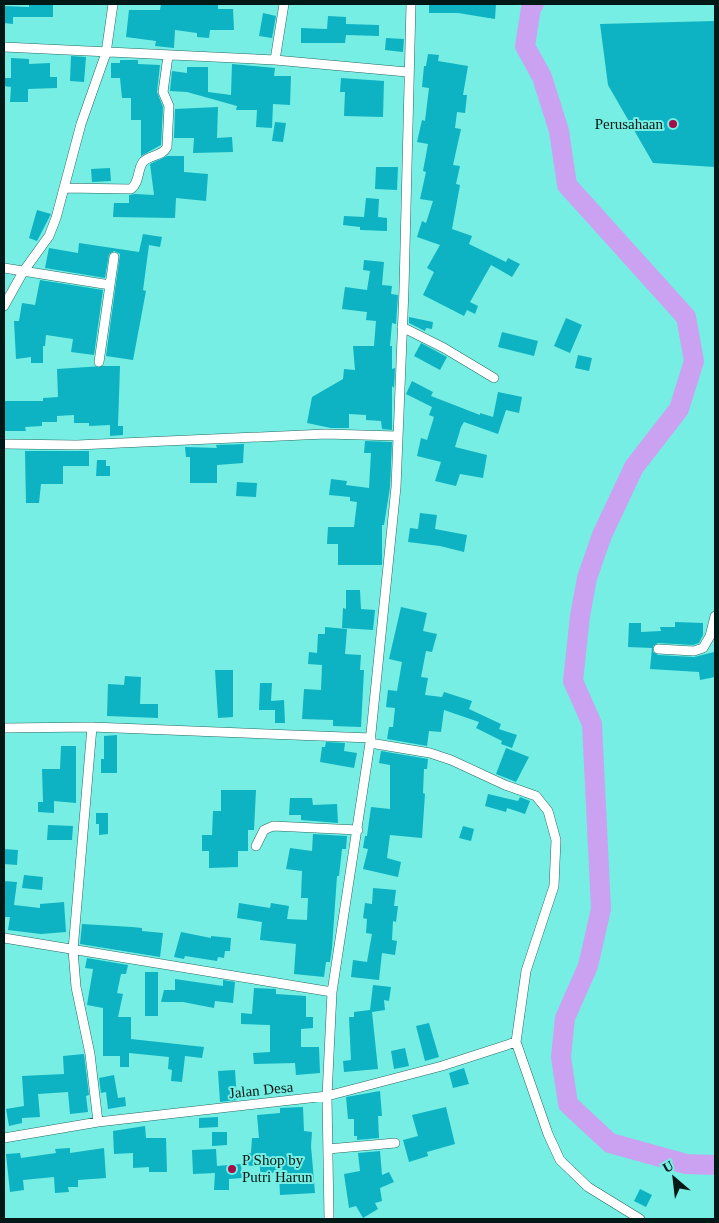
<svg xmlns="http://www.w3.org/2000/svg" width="719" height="1223" viewBox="0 0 719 1223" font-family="Georgia,serif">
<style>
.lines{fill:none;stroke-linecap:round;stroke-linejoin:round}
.river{stroke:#caa2f1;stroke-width:20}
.building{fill:#0db2c3}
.street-casing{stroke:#286963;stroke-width:10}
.street{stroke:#fff;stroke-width:9}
.poi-dot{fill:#a50e48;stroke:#76eee3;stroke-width:2}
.labels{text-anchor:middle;stroke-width:4;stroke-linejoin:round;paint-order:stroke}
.poi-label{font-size:15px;fill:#001917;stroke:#76eee3;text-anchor:end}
.street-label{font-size:15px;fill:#001917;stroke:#76eee3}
</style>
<rect width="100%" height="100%" fill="#76eee3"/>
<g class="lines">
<path class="river" d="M534,4L531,8L525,46L542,77L559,131L567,185L686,317L694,361L679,409L634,467L602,535L587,578L580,616L573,681L592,724L601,909L588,966L565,1018L561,1057L568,1104L610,1143L686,1164L715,1165"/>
</g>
<path class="building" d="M29,4H53V17H13V24L4,23V6L29,7Z
M161,4H218V9H233L234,30H210L209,38L197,37V33L175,30L174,48L155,46L156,41L126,37L129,10H160Z
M429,4H496L495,19L458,13H429Z
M263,13L276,16L272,38L259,36Z
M328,16L346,17V24L379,25V36L346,35L345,43H301V28L327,29Z
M715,21V167L653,163L608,85L600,24Z
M386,38L404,39L403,52L385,50Z
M428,54L439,55L438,61L468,66L463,95H467L465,113L457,112L455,128L461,129L453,165L460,166L456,184L460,185L452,229L472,236L469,244L506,262L508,258L520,264L512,277L491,265L470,302L478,306L475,314L467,310L464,316L423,295L434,272L427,268L440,245L417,237L422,221L426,223L433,201L420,199L426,172L423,171L428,144L417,142L422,120L425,121L429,88L422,87L424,66H426Z
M71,56L86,57L84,82L70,81Z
M11,58L29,59V64L50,63V77H57V88L28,89V102H10L11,87L4,86V78H11Z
M120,60H138V64L160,65L157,92L163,107L161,145L141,156V120H131V98H122L120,78H111V63H120Z
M232,64L275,68L274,76H291L290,105L273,104L272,128L256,127L257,110H236L237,106L187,92L170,91L172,71L187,73V67H208V92L231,95Z
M341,78L384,81L383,117L344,116L345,92H340Z
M218,107L217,138L232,137L233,152L193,153L194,138H174L175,109Z
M275,122L286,123L283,142L272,141Z
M167,156H184V172L208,174L206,201L176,198L175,218L113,217L114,203H129V195L135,194L154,195L150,164Z
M376,167H398L397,190L375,189Z
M110,168L111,181L92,182L91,169Z
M366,198L379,199L378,217L387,218V231L360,230V227L343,225L344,216L364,217Z
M37,210L51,214L37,241L29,238Z
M143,234L162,237L160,247L149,245L143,290L146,291L133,360L106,356L120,254L114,251L109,254L105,278L45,268L49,248L78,253L79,243L139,252Z
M364,260L384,262L382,285L392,286L391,294L398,295L396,324L392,323L390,346H392V369L395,368L394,388L392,386V430L382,429L381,421L366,420V415L349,414V428H331L307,423L312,397L343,379L344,369L355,370L353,346H374L376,321L366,320L367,312L342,309L345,287L367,290L370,271L363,270Z
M40,280L103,290L94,355L71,352L73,339L46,335L45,346H43V363H31V357L16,359L14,321H19L22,303L35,305Z
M409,317L433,322L432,329L426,328L425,331L409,323Z
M566,318L582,325L570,353L554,346Z
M502,332L538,341L534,356L498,347Z
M421,343L447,357L440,370L414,356Z
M578,355L592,358L589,371L575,368Z
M103,366H120L118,426H123V435L110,436V425L89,426V423H74V415L57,416V422H42V426L25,427L26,431H5L4,401H43V398L58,397L57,369Z
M412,381L433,392L431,396L480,415V413L493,417L498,392L522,397L519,413L506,410L498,434L464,422L461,427L455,447L487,455L483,478L460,474L456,486L435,481L441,462L417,456L421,438L427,440L434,417L429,415L432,407L406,394Z
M365,441L392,442L390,487L384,525H382V565H338V544H327L328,527H354L357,502L350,501V497L329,495L331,479L347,481L346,485L369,488L371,453H364Z
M244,444L243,463L217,465V483H190V457H186L185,447L217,448L216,445Z
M25,451H89V466H63V484H41L39,503H26Z
M97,460H106V466H110V476H96Z
M237,482L257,483L256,497L236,496Z
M420,513L437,515L435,529L467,535L464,552L440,546L408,542L410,528L418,529Z
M346,590H360L361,609L375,610L373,630L342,628L343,608L346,609Z
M401,607L427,613L423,631L437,634L432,652L426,651L421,677L428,678L425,695L442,697L444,692L472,701L469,709L501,724L499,729L517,735L512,748L501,744L502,741L476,728L479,722L444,710L441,732L429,731L427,746L387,739L389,727H393L395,708L386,707L388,690L397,691L402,662L389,659Z
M675,622L703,623V635L699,643L693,645L658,643L653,646V652L658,655L694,657L714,652L715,677L700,680L699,672L650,669L652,648L628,647L629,623H641V632L661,631L660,627H675Z
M325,627L347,629L345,654L361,655L360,670H364L361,727L333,726V720L302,719L304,689L321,690L322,665L308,664L309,652L317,653L318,634H325Z
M215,670H233V717L218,718Z
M125,676L141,677L140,704H158V718L107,716L108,684L124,685Z
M260,683H272L271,701L284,700L285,723H275V710H259Z
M117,735V773H101V759H104V736Z
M326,742L345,743L344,751L357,753L354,768L320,762L322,747H325Z
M61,746H76V803L54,801V813L38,812V802H43L42,769H60Z
M506,748L529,757L516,782L496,774Z
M381,751L428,759L427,769H424L423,793L425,794L422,838L390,835L387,858L401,862L398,877L363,869L368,849L363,848L365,836H367L371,807L390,809V765L379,763Z
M221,790H256L254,830H248V851H238V867L209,868V851H202V835H212L213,811H221Z
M488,794L518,801L520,797L530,801L525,814L507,808L506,812L485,806Z
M290,798H312L313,805L337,804L338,823L301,820V815H289Z
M96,813H108V834L99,835V824H96Z
M48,825L73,826L72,840H47Z
M463,826L474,829L471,841L459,838Z
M313,834L347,836L346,849H342L339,876H337L332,948L330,962H326L324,977L294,974L296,944L260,940L262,922L237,918L239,903L270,908L271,903L289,906L287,919L307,920L308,898H301L302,871L286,869L290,848L312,851Z
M4,849L18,850L17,865L4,864Z
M24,875L43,877L42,890L22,888Z
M4,881L17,882L14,905L40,908V904L64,902L66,932L41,934L8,930L10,917H4Z
M373,888L396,890L394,906H398L396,922L393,921L392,940L397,941L395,955L382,953L379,980L351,977L353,960L367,962L372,934L366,933L367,919L363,918L365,903L372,904Z
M82,924L132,927L142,928V931L163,933L160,957L80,944Z
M181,932L211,938V936L231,938L230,951H225L224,958L218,957L217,961L185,956L184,959L174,957Z
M87,958L128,965L126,974H121L117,993L123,994L118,1017H131V1039L204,1047L202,1058L185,1056L182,1082L171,1081L172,1070L168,1069L169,1057L129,1053V1067H120V1056H103V1008L87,1005L93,969L85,968Z
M145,972H158V1016H145Z
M175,979L223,986V980L235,982L233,1003L215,1001L214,1008L183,1002H161L164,990H175Z
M373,985L391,987L389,1001L384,1000L385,1010L372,1012L378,1069L344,1072L343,1061L351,1060L349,1017H354V1012L370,1010Z
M254,988L276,989V994L306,996V1017H313V1028L301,1029V1047H319L320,1073L296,1075L295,1063L254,1064L253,1053L270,1052V1025L241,1024V1013L252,1014Z
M429,1023L439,1057L425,1061L416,1026Z
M405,1048L409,1066L394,1069L391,1051Z
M84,1054L89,1095L86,1096L88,1112L70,1114L68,1092L38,1094L40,1117L22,1118V1123L9,1126L6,1109L24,1106L22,1076L64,1074L63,1056Z
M464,1068L469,1084L453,1088L449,1073Z
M235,1070L237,1100L220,1102L218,1071Z
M114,1075L118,1098L125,1097L126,1106L108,1109L106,1092L101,1093L99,1078Z
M380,1091L382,1116H378L379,1138L357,1140V1136H354V1119H348L346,1097Z
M303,1107L304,1131L312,1132L311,1146L315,1193L280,1195L279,1173L260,1172V1167L245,1165L246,1153H251L252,1138H259L257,1115L280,1113V1108Z
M446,1107L455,1144L427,1152L428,1156L409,1162L403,1140L418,1136L412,1115Z
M218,1117V1127L199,1128V1118Z
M145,1126L146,1138H166L167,1172H149V1167L133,1168V1153L114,1154L113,1131Z
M212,1132H227V1145L212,1146Z
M70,1148V1153L104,1148L106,1178L78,1180V1187H68L69,1192L55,1193L54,1177L23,1180L24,1190L10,1192L6,1154L20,1153L21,1158L56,1153L55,1149Z
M216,1149L217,1166L241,1164L242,1178L229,1179V1190H214L215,1173L193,1174L192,1150Z
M380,1151L382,1175L389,1172L394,1182L380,1188L382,1201L375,1203L378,1209L363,1218L356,1206L349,1208L344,1174L360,1171L358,1153Z
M640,1189L652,1195L646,1207L634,1201Z"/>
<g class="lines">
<g class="street-casing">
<path id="street" d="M4,47L275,60L407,72
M275,60L284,4
M65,188L131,189C140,182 137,170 143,162C150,154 162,157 167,147L169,106L163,92L168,56
M4,268L110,285L99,362
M110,285L114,257
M4,306L23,272L49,236L56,218L81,124L106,53L113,4
M402,327L444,348L494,378
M4,444L77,445L326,434L397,436
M658,649L694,651L703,648L710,636L715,616
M92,727L73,950L76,987L90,1054L98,1122
M4,728L92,727L371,738
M370,743L430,753L451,760L505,785L536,796L548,811L556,840L554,886L526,971L516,1042L548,1134L560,1160L588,1187L640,1219
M256,846L264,830L273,826L358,830
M4,938L332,992
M4,1138L98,1122L327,1096L442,1066L516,1042
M328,1149L395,1143
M329,1219L327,1096L332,992L370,743L396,487L404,289L411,4"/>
</g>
<use href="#street" class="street"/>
</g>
<g class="poi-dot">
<circle cx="673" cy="124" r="5"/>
<circle cx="232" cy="1169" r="5"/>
</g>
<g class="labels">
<g class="poi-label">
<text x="663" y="129">Perusahaan</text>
<text x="242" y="1165" text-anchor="start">P Shop by<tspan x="242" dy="17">Putri Harun</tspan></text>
</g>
<g class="street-label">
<text transform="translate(261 1090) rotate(-6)" y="5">Jalan Desa</text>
</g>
</g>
<rect width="719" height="1223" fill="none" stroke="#001917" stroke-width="10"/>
<g transform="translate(674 1178) rotate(332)" stroke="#76eee3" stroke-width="4" paint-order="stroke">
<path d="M0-4L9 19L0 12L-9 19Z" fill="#001917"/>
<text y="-8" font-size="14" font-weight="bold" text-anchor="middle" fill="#001917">U</text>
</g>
</svg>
